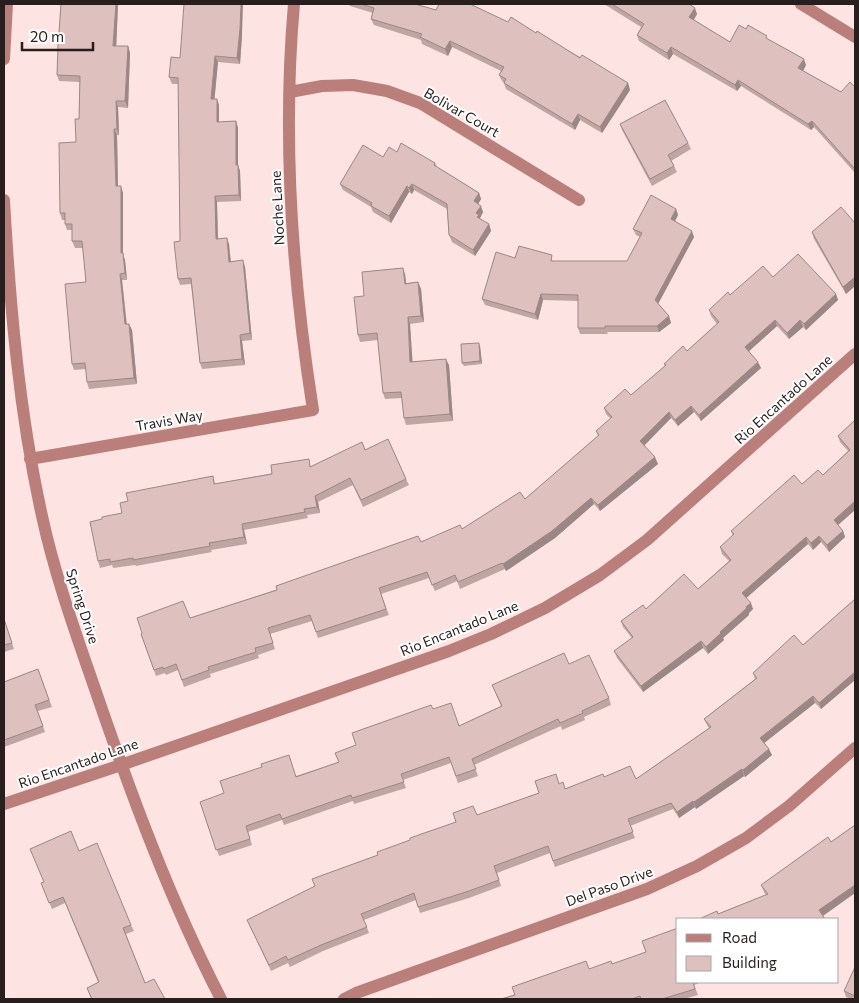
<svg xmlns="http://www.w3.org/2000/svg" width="859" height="1003" font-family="Commissioner,sans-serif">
	<rect width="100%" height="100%" fill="#fde4e2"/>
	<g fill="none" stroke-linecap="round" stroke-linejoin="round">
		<!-- minor -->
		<path stroke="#ba7f7b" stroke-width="12" d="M801 4 855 37
			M4 59 7 4
			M290 92 322 86 353 85 387 91 420 103 579 200
			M4 200C10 306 19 412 42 516 55 576 76 634 96 692 132 797 170 900 221 999
			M30 459 313 410C292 276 282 139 294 4
			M4 804 121 765 449 651 491 634 545 608 600 575 647 540 855 354
			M344 999 356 993 647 889 697 866 746 838 789 806 855 748"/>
	</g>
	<!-- wall -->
	<path fill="#bfa6a3" d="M61 4H118L116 46H128L130 53 128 108 118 107 119 135H117L118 186 123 193V255L125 260 127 280H122L127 324H129L132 330 137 384 89 389 87 382 86 369 74 370 72 364 86 282 83 248H75L72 241V230H67L65 224V220H62L60 213 76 142 79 119 80 82 59 81 57 75Z
		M349 4H415L436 10 508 22 536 33 628 83 630 90 602 133 580 120 575 130 506 89 504 83 502 81 499 75 501 71 452 47 448 56 422 44 421 40 374 25 371 19 373 13 350 6Z
		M604 4H689L697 14 694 20 730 42 746 29 768 39 806 65 803 71 841 92 855 87V173L814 127 811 130 741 86 737 91 673 54 669 60 639 41 637 35 641 27Z
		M242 35 240 64 218 62 214 99 219 105V122L236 121 238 128V165L240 171 241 201 217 202 218 238 229 244 231 261 245 267 252 340 242 341 245 365 202 369 200 363 191 284 180 285 178 279 180 241 178 84H172L169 77 180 58Z
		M620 124 688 143 691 149 671 161 674 166 677 172 652 186 622 130Z
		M397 152 435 163 437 167 479 193 481 199 478 204 483 212 480 218V219L489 224 491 231 475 256 452 242 449 235 447 209 414 190 412 194 409 192 391 223 373 212 371 207 343 190 340 184 383 157Z
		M676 209 678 215 675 221 694 237 658 304 669 316 671 323 659 332H607L608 334H580L578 328V301L543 300 538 320 485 305 482 299 515 258 555 261H627L640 237 636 235 633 229Z
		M855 223V286L846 294 814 239 812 232Z
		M405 274 406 283 418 282 421 289 424 322 410 324 412 362 449 365 453 421 406 425 404 418 402 398 385 399 383 393 378 340 360 342 358 335 364 296Z
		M773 277 836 294 838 300 806 330 803 327 789 339 777 326 749 351 761 368 701 421 694 412 678 426 671 418 644 445 658 464 600 511 594 504 555 538 506 571 505 569 460 589 457 581 435 591 429 578 381 594 389 615 318 638 312 621 270 634 275 649 258 655 259 658 210 674 211 677 184 687 178 670 166 675 165 673 156 676 141 634 190 618 462 529 525 499 598 436 596 431 611 419 606 414 604 408 631 395 665 366 664 364 687 351 717 324 711 316 709 310 730 295Z
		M480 346 482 364 464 366 462 363Z
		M855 420 838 525 843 531 845 537 829 552 821 542 813 550 808 544 746 598 753 609 749 613V615L723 638 724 640 708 654 703 648 643 692 617 658 614 651 632 638 623 627 621 621 646 609 698 589 729 561 722 554 720 547 733 536 731 531 802 484 823 475 848 451 840 442 838 436Z
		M365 450 406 479 409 485 363 507 353 485 318 502 320 513 307 515 308 518 244 530 247 544 211 550 212 552 136 566 135 565 113 568 112 565 100 568 98 561 102 519 122 513 128 501 213 476 215 484 311 466Z
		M855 599V680L821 709 815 703 764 743 772 755 745 777 744 776 696 809 695 807 679 818 673 809 630 826 635 838 555 867 550 853 497 873 501 886 469 898 420 913 416 900 364 920 369 933 323 951 290 967 288 963 271 971 247 920 378 855 410 840 477 815 539 793 559 784 565 789 604 777 636 779 709 728 707 725 704 719 755 679 753 673 803 645Z
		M4 619 14 649 4 652Z
		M569 664 609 698 611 705 584 717 585 720 562 730 561 726 474 765 478 776 458 783 451 763 403 780 406 788 354 804 353 801 284 825 282 820 248 832 252 845 219 856 200 802 296 776 339 762 356 745 433 709 459 726 501 706 492 685Z
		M38 669 52 707 38 711 45 732 4 747V682Z
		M855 825V893L823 916 825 919H699L718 914 766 895 764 892 761 885 831 842Z
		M79 851 131 925 134 931 126 934 145 983 165 999H91L87 988 98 982 65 903 52 909 41 883 43 882Z
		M612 964 678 982H702L694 985 698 995 684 999H501L589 969Z
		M855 967V999H851L846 997 844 991Z"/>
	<!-- shaded-wall -->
	<path fill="#9b8785" d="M116 4H118L116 52 113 46Z
		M241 4H243L242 35 240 64 237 58Z
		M695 8 697 14 691 24 689 17Z
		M450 41 452 47 448 56 445 49Z
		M128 46 130 53 128 108 125 101Z
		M671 47 673 54 669 60 667 53Z
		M215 56 218 62 214 105 211 99Z
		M804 59 806 65 801 75 798 68Z
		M738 80 741 86 737 91 735 85Z
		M628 83 630 90 602 133 600 127Z
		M217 99 219 105V128L217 122Z
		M116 101 118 107 119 135 117 129Z
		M578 114 580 120 575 130 572 124Z
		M236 121 238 128V165L240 171 241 201 239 195 236 165Z
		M812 121 814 127 811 130 808 124Z
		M114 129 117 135 118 193 116 186Z
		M412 184 414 190 412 194 409 188Z
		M121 186 123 193V255L125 260 127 280 125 273 121 253Z
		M407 186 409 192 391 223 389 216Z
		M479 193 481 199 476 208 474 201Z
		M215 196 217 202 218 245 216 239Z
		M481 206 483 212 480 218 481 221 480 223 476 213Z
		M676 209 678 215 673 225 671 219Z
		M489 224 491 231 475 256 473 250Z
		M692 231 694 237 657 306 655 300Z
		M227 238 229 244 231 268 229 262Z
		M243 260 245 267 252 340 250 333Z
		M403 268 405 274 407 290 405 284Z
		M120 274 122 280 127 330 125 324Z
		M855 277V286L846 294 843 287Z
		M418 282 421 289 424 322 421 316Z
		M541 294 543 300 538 320 535 314Z
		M836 294 838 300 806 330 804 324Z
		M669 316 671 323 659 332 657 326Z
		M408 317 410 324 413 368 410 362Z
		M775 320 777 326 747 353 745 347Z
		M800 320 803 327 789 339 787 333Z
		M129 324 132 330 137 384 134 378Z
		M240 335 242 341 245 365 242 359Z
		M479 343 480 346 482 364 480 361Z
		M446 359 449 365 453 421 450 414Z
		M758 362 761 368 701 421 699 415Z
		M691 406 694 412 678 426 675 420Z
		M669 412 671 418 643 447 640 441Z
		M655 457 658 464 600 511 598 505Z
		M315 496 318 502 320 513 317 507Z
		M591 498 594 504 555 538 506 571 503 564Z
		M855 501V510L836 527 834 520Z
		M242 524 244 530 247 544 244 537Z
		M843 531 845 537 829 552 827 545Z
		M819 536 821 542 813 550 811 543Z
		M806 537 808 544 744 600 742 593Z
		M751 603 753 609 749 613V615L723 638 724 640 708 654 706 647 720 632Z
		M701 641 703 648 643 692 641 686Z
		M855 672V680L821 709 819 703Z
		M813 696 815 703 763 744 760 738Z
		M769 749 772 755 745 777 743 770Z
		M742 769 744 776 696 809 694 802Z
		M693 801 695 807 679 818 677 812Z
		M855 885V893L821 917 819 910Z"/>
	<!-- building -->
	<path fill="#dec1be" stroke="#9b8785" d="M61 4H116L113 46H128L125 101H116L117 129H114L116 186H121V253H123L125 273 120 274 125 324H129L134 378 87 382 85 363 72 364 65 284 86 282 82 241H72V224H65V213H60L59 143 76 142 75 119H79L80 76 57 75 58 46Z
		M184 4H241L240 29 237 58 215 56 211 99H217V122L236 121V165H238L239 195 215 196 216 239 227 238 229 262 243 260 250 333 240 335 242 359 200 363 191 278 178 279 174 242 180 241 178 78 169 77 171 57 180 58Z
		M361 4H415L436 10 439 4H470L508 22 511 17 536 33 537 31 580 58 582 55 628 83 600 127 578 114 572 124 504 83 506 79 499 75 504 67 450 41 445 49 420 37 422 34 371 19 374 8Z
		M612 4H689L695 8 689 17 730 42 739 25 746 29 748 25 767 36 766 38 804 59 798 68 841 92 850 82 855 87V169L812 121 808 124 738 80 735 85 671 47 667 53 637 35 644 24Z
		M665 100 688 143 668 155 674 166 650 179 620 124Z
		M401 143 435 163 434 165 479 193 474 201 481 206 476 213 479 215 477 217 489 224 473 250 449 235 447 204 412 184 409 188 407 186 389 216 371 206 372 203 340 184 363 145 383 157 389 147 397 152Z
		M651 195 676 209 671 219 692 231 655 300 669 316 657 326H605V328H578V295L541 294 535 314 482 299 496 252 515 258 519 246 552 255 551 261H627L642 233 633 229Z
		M841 207 855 223V277L843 287 812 232Z
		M798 254 836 294 804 324 800 320 787 333 775 320 745 347 758 362 699 415 691 406 675 420 669 412 640 441 655 457 598 505 591 498 552 531 503 564 502 563 458 582 455 575 432 585 427 572 379 588 386 609 316 632 310 615 268 628 273 643 255 648 256 652 208 667 209 670 182 680 176 664 163 669V667L154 670 141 634 142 633 137 618 183 601 190 618 277 590 276 586 418 536 421 542 460 525 462 529 520 492 525 499 599 435 596 431 612 417 604 408 625 389 631 395 666 365 664 364 683 346 687 351 719 322 709 310 728 292 730 295 763 266 773 277Z
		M403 268 405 284 418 282 421 316 408 317 410 362 446 359 450 414 404 418 401 392 383 393 377 333 358 335 354 297 364 296 362 272Z
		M479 343 480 361 462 363 461 344Z
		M855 420V501L834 520 843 531 827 545 819 536 811 543 806 537 742 593 751 603 746 607 747 608 720 632 721 633 706 647 701 641 641 686 614 651 633 637 621 621 643 605 646 609 684 574 698 589 731 560 720 547 734 534 731 531 794 475 802 484 818 470 823 475 850 450 838 436Z
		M388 439 406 479 361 500 350 478 315 496 317 507 304 509 305 512 242 524 244 537 209 543 210 546 133 560V558L110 562V559L98 561 90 522 102 519V517L122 513 120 503 128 501 126 493 213 476 214 484 272 474 271 465 309 459 310 467 362 442 365 450Z
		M855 599V672L819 703 813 696 760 738 769 749 743 770 742 769 694 802 693 801 677 812 671 803 628 819 633 832 553 861 548 846 494 866 499 880 466 892 418 907 414 893 361 914 367 927 321 945 288 960 286 956 269 965 247 920 315 886 312 879 378 855 377 852 410 840V838L456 822 453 813 473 806 477 815 539 793 535 781 556 774 559 784 563 782 565 789 603 774 604 777 630 766 636 779 711 727 704 719 757 678 753 673 794 635 803 645Z
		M4 619 12 643 4 645Z
		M564 653 569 664 589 655 609 698 582 711 583 713 560 723 558 719 472 759 476 769 456 776 449 757 401 774 404 782 352 798 351 795 282 819 280 814 246 826 250 839 216 850 200 802 224 793 220 781 262 767 261 764 289 755 296 777 339 762 335 753 356 745 352 733 431 705 433 709 451 703 459 726 502 706 492 685Z
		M38 669 49 700 35 705 43 726 4 740V682Z
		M855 825V885L819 910 825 919H699L717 911 718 914 768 894 761 885 828 837 831 842Z
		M71 831 79 851 97 843 131 925 123 928 145 983 154 979 165 999H92L87 988 99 982 63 897 49 903 41 883 44 882 30 849Z
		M678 928V982H693L695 989 662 999H641L640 996 632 999H501L515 995 512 987 586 961 589 969 611 961 612 964 646 952 642 941Z
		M855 967V996L844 991Z"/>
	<g text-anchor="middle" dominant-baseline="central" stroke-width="4" stroke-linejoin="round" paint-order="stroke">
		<!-- street labels -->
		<g font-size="14" fill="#281e1d" stroke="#fff">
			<text transform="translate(462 112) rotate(30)">Bolivar Court</text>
			<text transform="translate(277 208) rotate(-93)">Noche Lane</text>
			<text transform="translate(783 399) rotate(-42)">Rio Encantado Lane</text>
			<text transform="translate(169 420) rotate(-10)">Travis Way</text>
			<text transform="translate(83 606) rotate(72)">Spring Drive</text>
			<text transform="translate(459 628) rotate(-22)">Rio Encantado Lane</text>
			<text transform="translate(78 763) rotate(-19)">Rio Encantado Lane</text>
			<text transform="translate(609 886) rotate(-20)">Del Paso Drive</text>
		</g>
	</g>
	<!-- border -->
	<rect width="859" height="1003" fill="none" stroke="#281e1d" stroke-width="10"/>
	<!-- legend -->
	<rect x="676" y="918" width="162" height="65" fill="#ffffff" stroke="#a9a5a5"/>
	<rect x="686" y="934" width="25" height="8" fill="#ba7f7b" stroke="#a9a5a5"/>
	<text x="722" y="943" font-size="15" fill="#281e1d">Road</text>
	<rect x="686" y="956" width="25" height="15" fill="#dec1be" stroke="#a9a5a5"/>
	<text x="722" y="968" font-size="15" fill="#281e1d">Building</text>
	<!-- scale -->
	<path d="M22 42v8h71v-8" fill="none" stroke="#281e1d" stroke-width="2.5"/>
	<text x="30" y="42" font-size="15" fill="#281e1d" stroke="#ffffff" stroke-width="4" paint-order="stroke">20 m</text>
</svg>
